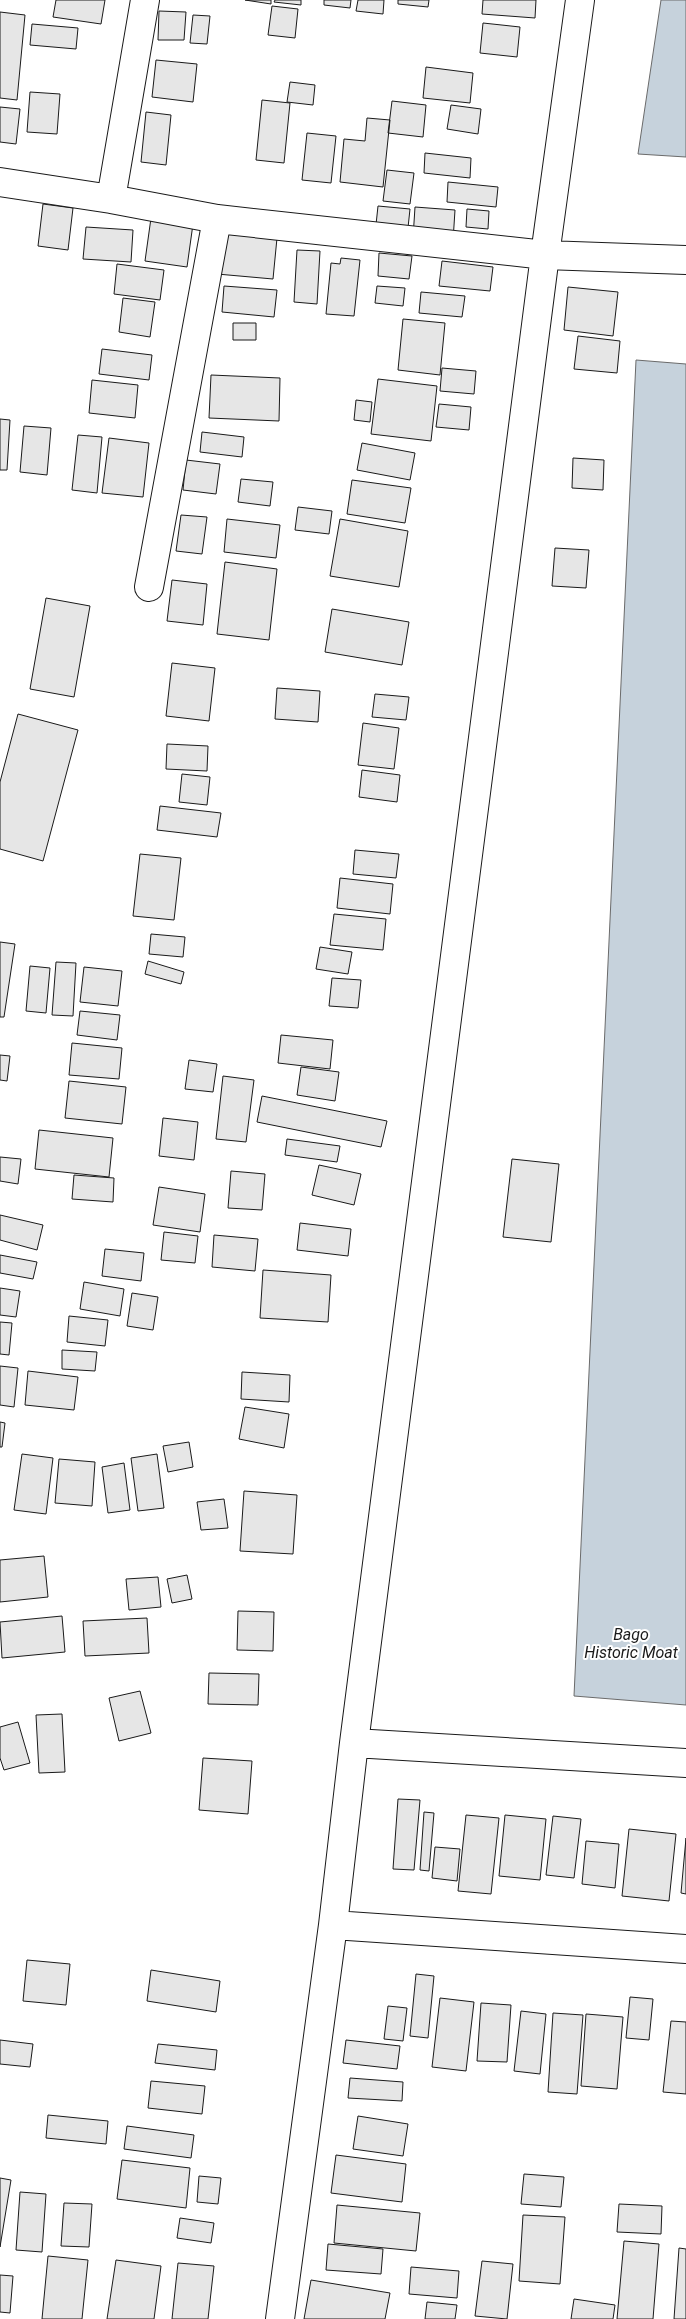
<svg xmlns="http://www.w3.org/2000/svg" width="686" height="2319" font-family="Roboto,sans-serif">
	<rect width="100%" height="100%" fill="#fff"/>
	<!-- water -->
	<path fill="#c6d2dc" stroke="#6a6a6a" d="M661 0H686V157L638 154Z
		M636 360 686 364V1705L574 1696Z"/>
	<!-- building -->
	<path fill="#e6e6e6" stroke="#1a1a1a" d="M56 0H105L101 24 53 17Z
		M245 0H271V4Z
		M275 0H301V5L274 2Z
		M324 0H351L350 8 324 5Z
		M358 0H384L383 14 356 11Z
		M398 0H429L428 7 398 4Z
		M483 0H536L535 18 482 14Z
		M272 6 298 9 295 38 268 35Z
		M159 11 186 12 184 40H158Z
		M0 12 25 15 17 100 0 98Z
		M193 15 210 16 207 44 190 43Z
		M483 23 520 27 517 57 480 53Z
		M32 24 78 28 76 49 30 45Z
		M156 60 197 64 193 102 152 97Z
		M426 67 473 73 470 103 423 98Z
		M290 82 315 85 313 105 287 102Z
		M30 92 60 94 57 134 27 132Z
		M262 100 290 103 284 163 256 160Z
		M392 101 426 105 423 137 388 133Z
		M451 105 481 109 478 134 447 129Z
		M0 107 20 109 16 144 0 142Z
		M146 112 171 115 166 165 141 162Z
		M367 118 390 120 383 187 340 182 344 139 365 141Z
		M307 133 336 136 331 183 302 180Z
		M425 153 471 158 470 178 424 173Z
		M387 170 414 173 410 204 383 201Z
		M448 182 498 187 496 207 447 202Z
		M43 204 73 208 68 250 38 246Z
		M378 206 410 209 407 237 375 234Z
		M415 207 455 210 453 241 413 238Z
		M467 209 489 211 488 229 466 227Z
		M151 218 193 224 187 267 145 261Z
		M86 227 133 230 131 262 83 259Z
		M221 233 277 238 273 279 217 274Z
		M297 250 320 251 317 304 294 302Z
		M379 253 412 256 409 279 378 276Z
		M341 258 360 260 354 316 326 314 331 263 340 264Z
		M442 261 493 267 490 291 439 286Z
		M117 264 164 270 160 300 114 294Z
		M224 286 277 290 274 317 222 312Z
		M377 286 405 288 403 306 375 303Z
		M568 287 618 292 613 336 564 330Z
		M421 292 465 296 462 317 419 313Z
		M123 298 155 302 150 337 119 332Z
		M403 319 445 323 440 375 398 370Z
		M233 323H256V340H233Z
		M578 336 620 341 617 373 574 369Z
		M102 349 152 355 149 380 99 374Z
		M442 368 476 371 474 394 440 391Z
		M211 375 280 378 279 421 209 418Z
		M378 379 437 386 431 441 371 434Z
		M92 380 138 385 135 418 89 413Z
		M356 400 372 402 370 422 354 420Z
		M439 404 471 407 469 430 436 427Z
		M0 419 10 420 7 470H0Z
		M24 426 51 428 47 475 20 472Z
		M202 432 244 437 242 457 200 452Z
		M78 435 102 437 97 493 72 490Z
		M109 438 149 443 143 497 102 493Z
		M362 443 415 453 410 480 357 470Z
		M573 458 604 460 603 490 572 488Z
		M186 460 220 464 216 494 183 490Z
		M241 479 273 482 270 506 238 502Z
		M352 480 411 488 405 523 347 514Z
		M298 507 332 511 329 534 295 530Z
		M181 515 207 517 202 554 176 551Z
		M227 519 280 525 276 558 224 552Z
		M340 519 408 531 399 587 330 576Z
		M555 548 589 550 586 588 552 586Z
		M225 562 277 569 269 640 217 634Z
		M172 580 207 584 203 625 167 621Z
		M46 598 90 606 74 697 30 689Z
		M332 609 409 622 402 665 325 652Z
		M172 663 215 668 209 721 166 716Z
		M277 688 320 691 318 722 275 719Z
		M375 694 409 697 406 720 372 717Z
		M18 714 78 730 43 861 0 849V782Z
		M363 723 399 728 394 769 358 765Z
		M167 744 208 746 207 771 166 769Z
		M362 770 400 775 397 802 359 797Z
		M182 774 210 777 207 805 179 802Z
		M160 806 221 813 217 837 157 830Z
		M355 850 399 854 396 878 353 874Z
		M140 854 181 858 174 920 133 916Z
		M340 878 393 884 390 914 337 908Z
		M334 914 386 919 383 950 330 945Z
		M151 934 185 937 183 957 149 954Z
		M0 942 15 944 4 1017H0Z
		M320 947 352 952 348 974 316 969Z
		M148 961 184 972 181 984 145 974Z
		M56 962 76 963 73 1016 52 1015Z
		M30 966 50 968 46 1013 26 1011Z
		M84 967 122 971 118 1006 80 1002Z
		M332 978 361 980 358 1008 329 1006Z
		M80 1011 120 1015 117 1040 77 1035Z
		M281 1035 333 1040 330 1069 278 1063Z
		M72 1043 122 1048 119 1079 69 1075Z
		M0 1055 10 1056 7 1081 0 1080Z
		M189 1060 217 1064 213 1092 185 1089Z
		M301 1067 339 1072 335 1101 297 1095Z
		M223 1076 254 1080 246 1142 216 1139Z
		M69 1081 126 1087 122 1124 65 1118Z
		M262 1096 387 1121 381 1147 257 1122Z
		M163 1118 198 1122 194 1160 159 1156Z
		M39 1130 113 1138 109 1177 35 1169Z
		M287 1139 340 1146 337 1162 285 1155Z
		M0 1157 21 1159 18 1184 0 1181Z
		M512 1159 559 1164 551 1242 503 1237Z
		M319 1165 361 1174 354 1205 312 1195Z
		M231 1171 265 1174 262 1210 228 1208Z
		M74 1175 114 1178 113 1202 72 1199Z
		M159 1187 205 1194 200 1232 153 1225Z
		M0 1215 43 1225 37 1250 0 1240Z
		M300 1223 351 1229 348 1256 297 1250Z
		M164 1232 198 1236 195 1263 161 1260Z
		M214 1235 258 1239 255 1271 212 1267Z
		M105 1249 144 1253 141 1281 102 1276Z
		M0 1255 37 1262 33 1279 0 1273Z
		M263 1270 331 1275 328 1322 260 1318Z
		M84 1282 124 1289 120 1316 80 1309Z
		M0 1288 20 1291 16 1317 0 1315Z
		M132 1293 158 1297 153 1330 127 1326Z
		M69 1316 108 1320 105 1346 67 1342Z
		M0 1322 12 1323 9 1355 0 1354Z
		M62 1350 97 1352 95 1371 62 1369Z
		M0 1366 18 1368 14 1407 0 1405Z
		M28 1371 78 1377 74 1410 25 1405Z
		M242 1372 290 1375 289 1402 241 1399Z
		M245 1407 289 1414 284 1448 239 1439Z
		M0 1422 5 1423 2 1447H0Z
		M189 1442 193 1467 168 1472 163 1446Z
		M22 1454 53 1458 46 1514 14 1510Z
		M157 1454 164 1508 138 1511 131 1458Z
		M59 1459 95 1462 92 1506 55 1503Z
		M124 1463 130 1510 108 1513 102 1467Z
		M244 1491 297 1495 293 1554 240 1551Z
		M224 1499 228 1528 201 1530 197 1502Z
		M44 1556 48 1597 0 1602V1560Z
		M187 1575 192 1599 172 1603 167 1579Z
		M158 1577 161 1607 129 1610 126 1579Z
		M238 1611 274 1612 273 1651 237 1650Z
		M62 1616 65 1652 2 1658 0 1622Z
		M147 1618 149 1653 85 1656 83 1621Z
		M209 1673 259 1674 258 1705 208 1704Z
		M140 1691 151 1733 119 1741 109 1698Z
		M62 1714 65 1772 39 1773 36 1715Z
		M18 1722 30 1763 4 1770 0 1758V1727Z
		M203 1758 252 1761 248 1814 199 1810Z
		M398 1799 420 1800 414 1870 393 1869Z
		M424 1812 434 1813 429 1871 420 1870Z
		M466 1815 499 1818 491 1894 458 1891Z
		M505 1815 546 1819 540 1880 499 1876Z
		M553 1816 581 1819 574 1878 546 1875Z
		M629 1829 676 1834 669 1901 622 1896Z
		M686 1838V1894L681 1893Z
		M586 1841 619 1844 615 1888 582 1884Z
		M435 1847 460 1849 457 1881 432 1878Z
		M27 1960 70 1964 66 2005 23 2001Z
		M151 1970 220 1981 216 2012 147 2001Z
		M416 1974 434 1976 428 2038 410 2036Z
		M630 1997 653 1999 649 2040 626 2038Z
		M440 1998 474 2002 466 2071 432 2067Z
		M481 2003 511 2005 507 2062 477 2061Z
		M388 2006 407 2008 403 2041 384 2039Z
		M521 2011 546 2014 540 2074 514 2071Z
		M553 2013 583 2015 577 2094 548 2092Z
		M586 2014 623 2017 617 2089 581 2086Z
		M671 2021 686 2022V2094L663 2092Z
		M0 2040 33 2044 30 2067 0 2064Z
		M346 2040 400 2046 397 2069 343 2063Z
		M158 2044 217 2050 215 2070 155 2063Z
		M350 2078 403 2082 402 2101 348 2098Z
		M151 2081 205 2086 202 2114 148 2108Z
		M48 2115 108 2121 106 2144 46 2138Z
		M358 2116 408 2124 403 2156 353 2149Z
		M127 2126 194 2135 191 2158 124 2149Z
		M336 2155 406 2164 402 2202 331 2193Z
		M122 2160 190 2168 186 2208 117 2199Z
		M524 2174 564 2177 561 2207 521 2204Z
		M199 2176 221 2178 218 2204 197 2202Z
		M0 2178 11 2180 0 2247Z
		M20 2192 46 2194 42 2252 16 2250Z
		M64 2203 92 2204 89 2247 61 2246Z
		M619 2204 662 2206 661 2234 617 2232Z
		M337 2205 420 2213 416 2251 334 2243Z
		M523 2215 565 2217 560 2284 519 2281Z
		M180 2218 214 2223 211 2243 177 2238Z
		M624 2241 659 2244 653 2319H617Z
		M328 2244 383 2249 381 2274 326 2270Z
		M679 2248 686 2249V2319H674Z
		M48 2256 88 2260 82 2319H42Z
		M116 2260 161 2266 154 2319H107Z
		M482 2261 513 2264 507 2319 475 2316Z
		M178 2263 214 2266 208 2319H172Z
		M411 2267 459 2271 457 2298 409 2294Z
		M0 2275 13 2276 10 2313 0 2312Z
		M311 2280 390 2293 385 2319H304Z
		M574 2299 615 2305 613 2319H571Z
		M427 2302 457 2305 455 2319H425Z"/>
	<g fill="none" stroke-linecap="round" stroke-linejoin="round">
		<!-- street casing -->
		<g stroke="#1a1a1a" stroke-width="30">
			<path id="street" d="M0 182 111 199 217 219 545 255 686 260
				M111 199 145 0
				M149 587 217 219
				M354 1743 686 1763
				M333 1925 686 1949
				M280 2319 333 1925 354 1743 545 255 580 0"/>
		</g>
		<!-- street -->
		<use href="#street" stroke="#fff" stroke-width="28"/>
	</g>
	<g text-anchor="middle" dominant-baseline="central" stroke-width="4" stroke-linejoin="round" paint-order="stroke">
		<!-- water labels -->
		<g font-size="16" font-style="italic" fill="#1a1a1a" stroke="#fff">
			<text x="631" y="1634">Bago<tspan x="631" dy="18">Historic Moat</tspan></text>
		</g>
	</g>
</svg>
